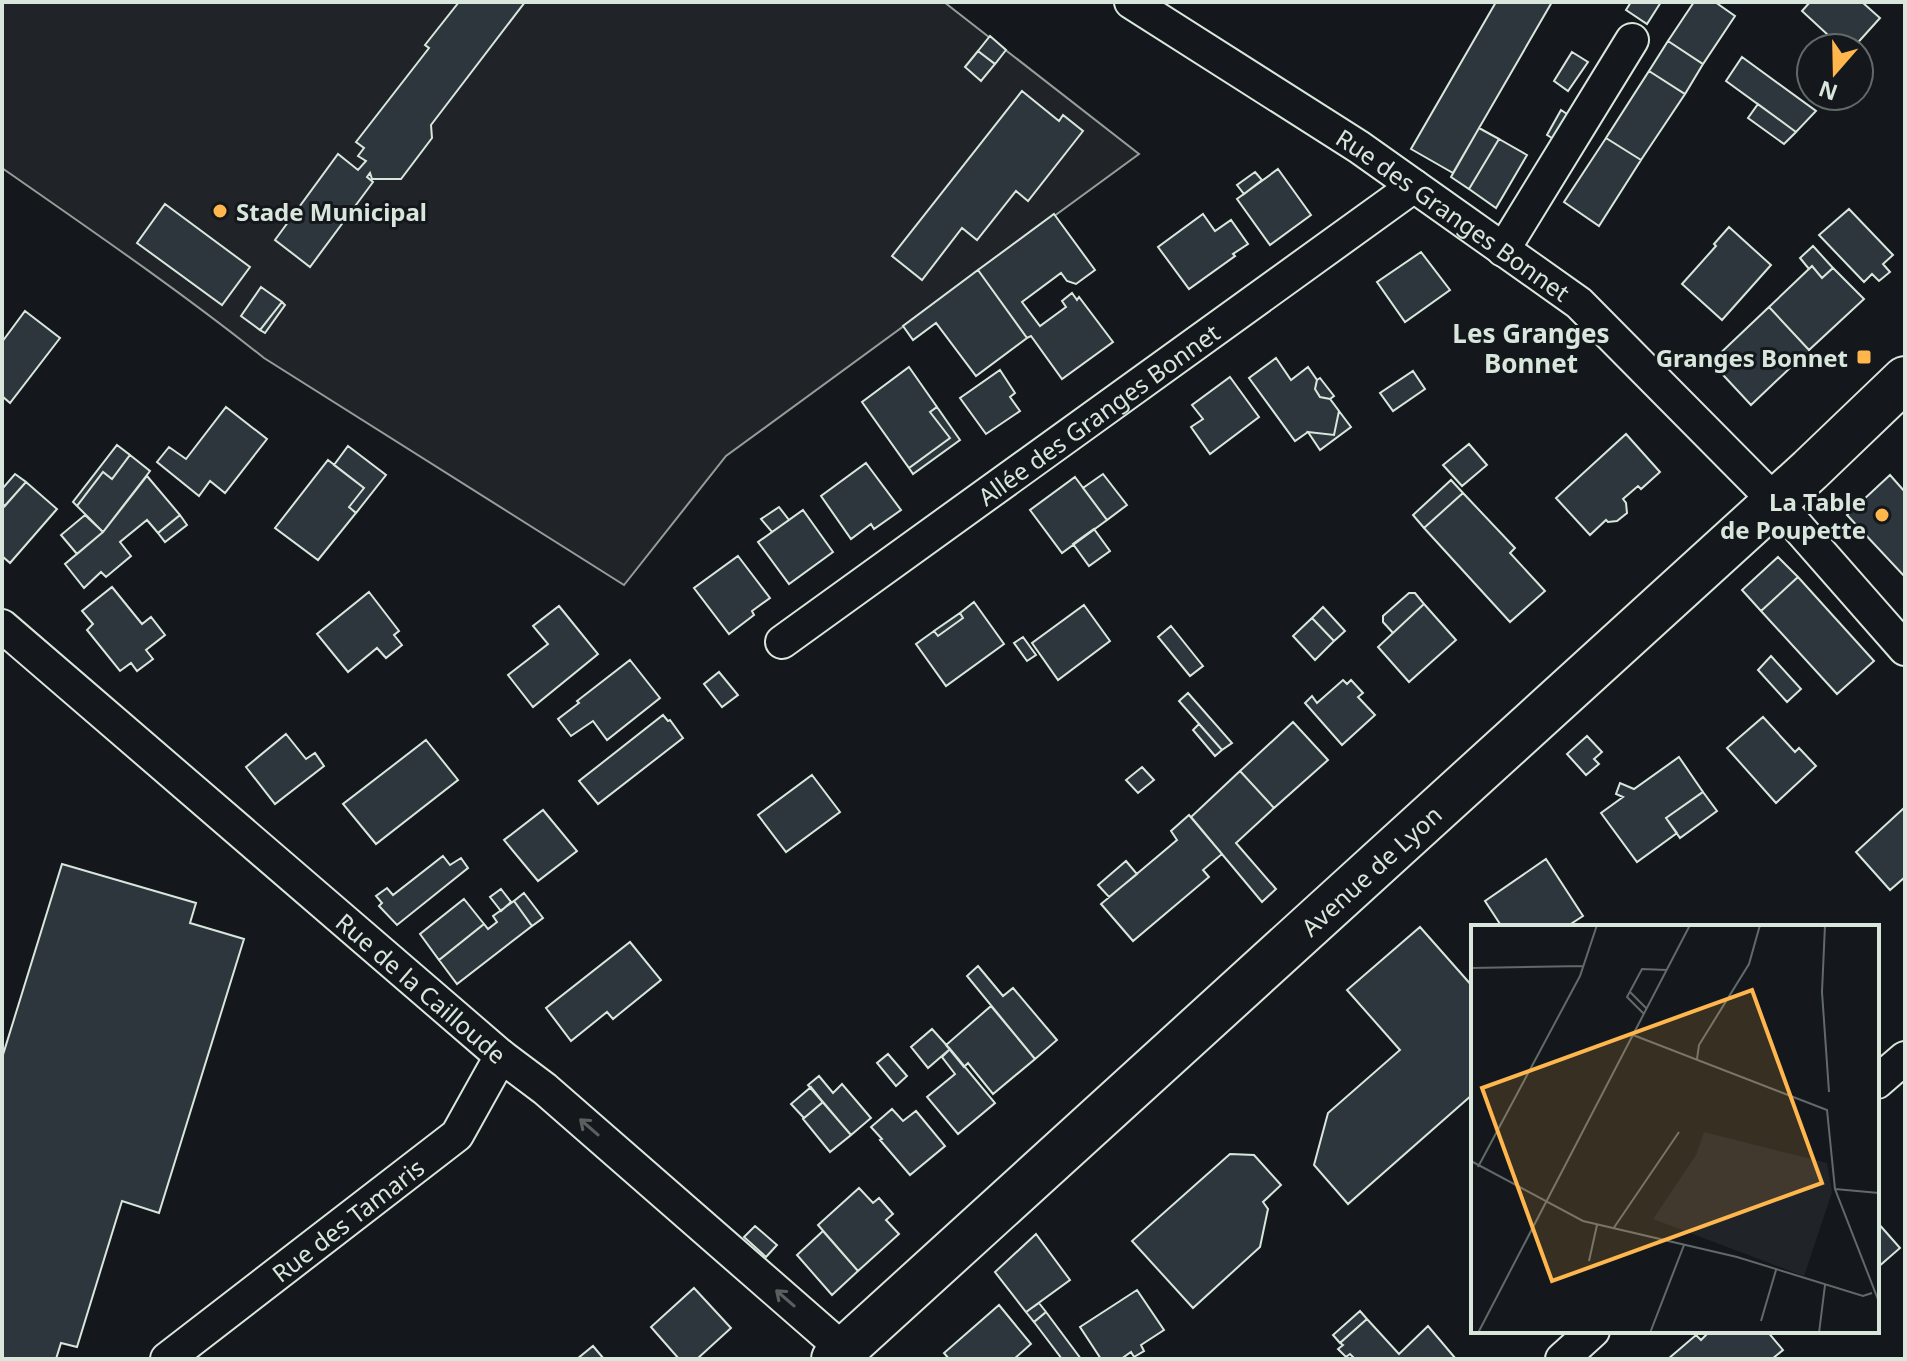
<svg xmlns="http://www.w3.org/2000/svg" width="1907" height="1361" font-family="'Noto Sans',sans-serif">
	<rect width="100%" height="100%" fill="#14181c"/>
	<!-- pitch -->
	<path fill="#202428" stroke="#939e99" stroke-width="2" d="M2 2H944L1139 154 726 456 624 585 264 358C180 291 91 230 2 168Z"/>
	<!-- building -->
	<path fill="#2c363c" stroke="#d8e6dc" stroke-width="2" d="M459 2H525L431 125 432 138 401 179H372L370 173 367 177 373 182 310 267 275 240 338 154 358 170 366 161 358 156 364 148 356 142 429 48 425 45Z
		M1496 2H1552L1453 173 1411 149Z
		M1631 2H1661L1647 24 1626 10Z
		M1694 2H1715L1735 16 1703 64 1668 41Z
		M1810 2H1862L1880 18 1853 48H1842L1802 11Z
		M990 36 1006 50 995 64 978 51Z
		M1668 41 1703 64 1685 94 1649 71Z
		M978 51 995 64 981 81 965 67Z
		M1572 52 1588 62 1568 91 1554 81Z
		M1742 57 1816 111 1796 132 1726 81Z
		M1649 71 1685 94 1641 160 1606 138Z
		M1022 91 1059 121 1063 115 1083 131 1028 201 1016 191 977 240 962 228 922 280 892 256Z
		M1758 104 1796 132 1784 144 1748 118Z
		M1561 110 1576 120 1560 143 1547 135Z
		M1479 128 1499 139 1469 189 1451 177Z
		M1606 138 1641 160 1599 226 1564 202Z
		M1499 139 1527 155 1496 208 1469 189Z
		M1278 169 1311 215 1270 245 1237 199Z
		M1255 172 1262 180 1244 194 1237 185Z
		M165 204 250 267 222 305 137 243Z
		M1849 209 1893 255 1883 264 1890 272 1879 281 1872 274 1864 282 1819 235Z
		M1054 214 1095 270 1076 284 1067 281 1061 273 1022 302 1040 326 1066 307 1062 301 1072 293 1077 300 1079 297 1113 342 1062 379 1031 336 1027 338 978 270Z
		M1203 214 1215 231 1231 220 1248 244 1233 254 1235 256 1189 289 1158 247Z
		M1729 227 1771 265 1722 320 1682 284 1716 246 1714 244Z
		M1813 246 1833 268 1822 278 1812 266 1809 269 1800 258Z
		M1421 252 1450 290 1405 322 1377 282Z
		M1812 266 1822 278 1833 268 1864 299 1809 350 1769 307Z
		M978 270 1027 338 976 376 936 323 913 340 903 326Z
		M261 287 282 302 260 330 241 316Z
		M282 302 285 305 265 333 260 330Z
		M1769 307 1809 350V357L1797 368 1791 367 1751 405 1711 362Z
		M25 311 60 338 10 403 2 396V342Z
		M1276 358 1291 380 1308 367 1317 380 1315 389 1320 397 1330 399 1339 411 1334 435 1308 432 1295 441 1249 378Z
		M909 367 937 407 930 412 950 438 909 468 862 402Z
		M1000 370 1015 393 1010 397 1020 411 986 434 960 398Z
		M1413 371 1425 389 1393 411 1380 393Z
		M1230 377 1259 417 1210 454 1191 427 1203 419 1192 405Z
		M1320 378 1334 396 1330 399 1320 397 1315 389 1317 380Z
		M226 407 267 439 225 493 210 481 199 496 157 462 169 447 186 459Z
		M937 407 960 440 913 474 909 468 950 438 930 412Z
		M1339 411 1351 427 1320 450 1308 432 1334 435Z
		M1626 434 1660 472 1641 489 1638 486 1623 499 1626 503 1627 513 1617 521 1608 522 1606 520 1590 535 1556 498Z
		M1469 444 1487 465 1462 486 1443 465Z
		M117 445 130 455 112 479 103 472 77 506 73 502Z
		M348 446 386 475 356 513 349 507 364 488 334 465Z
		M130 455 150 471 103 532 77 506 103 472 112 479Z
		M328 460 364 488 349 507 356 513 318 560 275 528Z
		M866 463 901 510 874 529 871 524 851 539 821 496Z
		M15 474 26 482 5 506 2 504V489Z
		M1103 474 1127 505 1107 520 1083 488Z
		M1890 475 1905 492V577L1847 515Z
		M147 476 180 515 158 533 147 520 120 542 131 556 106 577 101 572 84 588 65 564 103 532Z
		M1075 477 1107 520 1062 553 1030 510Z
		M1451 480 1463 493 1424 528 1413 515Z
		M26 482 57 509 10 563 2 556V509Z
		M1463 493 1515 548 1510 553 1545 591 1510 622 1424 528Z
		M779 507 789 520 772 532 761 519Z
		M803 510 833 552 789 584 758 542Z
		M85 515 103 532 77 554 61 535Z
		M180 515 187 525 165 542 158 533Z
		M1094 529 1110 551 1089 566 1073 544Z
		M738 556 770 598 752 611 754 615 729 634 694 588Z
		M1778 557 1798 577 1761 611 1742 590Z
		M1798 577 1874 661 1837 694 1761 611Z
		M112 587 142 624 151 617 165 635 146 650 153 659 137 671 131 663 120 671 87 630 93 624 82 611Z
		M369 592 399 631 394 635 402 645 386 658 377 648 348 672 317 634Z
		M1409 593H1415L1424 604 1393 633 1383 622V616Z
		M974 602 1004 644 946 686 916 644 934 631 938 636 963 618 960 613Z
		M1424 604 1456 640 1409 682 1378 647Z
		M1084 605 1110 641 1058 680 1032 643Z
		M559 606 598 654 533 707 508 675 548 644 533 626Z
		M1323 607 1345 631 1334 641 1312 618Z
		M960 613 963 618 938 636 934 631Z
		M1312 618 1334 641 1315 660 1293 636Z
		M1171 626 1203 666 1190 676 1158 637Z
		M1023 637 1036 655 1027 661 1014 643Z
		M1771 656 1801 689 1787 702 1758 670Z
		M630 660 660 698 607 740 593 721 571 736 558 719 579 703 577 701Z
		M719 672 738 695 722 707 704 684Z
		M1343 680 1347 684 1351 680 1363 693 1358 697 1375 715 1342 745 1305 703 1312 696 1317 703Z
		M1188 693 1232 743 1222 750 1179 701Z
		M663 715 668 721 670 720 683 738 598 804 579 781Z
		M1763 717 1795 752 1799 748 1816 766 1776 803 1727 748Z
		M1293 722 1328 760 1274 808 1240 771Z
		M1199 724 1222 750 1215 756 1193 730Z
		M286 734 306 759 315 753 324 766 275 804 246 767Z
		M1587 736 1602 752 1594 759 1599 764 1586 775 1567 754Z
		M426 740 458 780 376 844 343 804Z
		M1679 757 1703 792 1666 818 1677 833 1637 862 1601 813 1623 797 1616 794 1620 783 1634 789Z
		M1142 767 1154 780 1138 793 1126 780Z
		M1240 771 1274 808 1236 843 1276 889 1262 902 1191 817Z
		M812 775 840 812 786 852 758 815Z
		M1703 792 1717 811 1680 838 1666 818Z
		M1905 807V877L1890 890 1856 852Z
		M543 810 577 851 538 881 504 840Z
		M1189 815 1222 854 1203 870 1209 877 1133 941 1101 904 1177 840 1171 831Z
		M443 856 450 865 461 858 468 868 397 925 379 906 382 903 376 896 387 888 393 895Z
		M1546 859 1583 916 1566 927H1502L1485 901Z
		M1126 861 1137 874 1109 897 1098 885Z
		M62 864 196 903 190 923 244 939 159 1213 122 1201 77 1347 61 1343 56 1359H2V1058Z
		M501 889 511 902 501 911 490 897Z
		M524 893 543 918 532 926 514 901Z
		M464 899 484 924 439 960 420 934Z
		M514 901 532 926 457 984 439 960 484 924 488 929 497 922 493 916Z
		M1420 927 1473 987V1094L1348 1204 1314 1165 1328 1113 1400 1050 1347 990Z
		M630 942 661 980 613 1019 607 1012 571 1041 546 1008Z
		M978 966 1003 996 1013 988 1057 1040 1035 1059 967 976Z
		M991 1006 1035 1059 993 1094 968 1063 964 1067 946 1045Z
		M932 1029 950 1049 928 1068 911 1047Z
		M950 1049 995 1103 958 1134 927 1097 955 1074 942 1057Z
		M888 1054 907 1076 896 1086 877 1063Z
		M819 1076 833 1093 842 1084 871 1118 851 1135 808 1085Z
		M811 1087 823 1102 804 1118 791 1104Z
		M823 1102 851 1135 830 1152 803 1119Z
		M892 1109 903 1121 916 1111 945 1146 910 1175 880 1140 882 1139 871 1127Z
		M1230 1154 1254 1155 1281 1185 1263 1202 1268 1209 1260 1247 1193 1308 1132 1241Z
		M859 1188 873 1203 879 1198 893 1214 886 1220 899 1234 858 1271 818 1225Z
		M1877 1222 1900 1248 1877 1268Z
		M755 1226 777 1245 766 1257 744 1237Z
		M823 1231 858 1271 832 1295 797 1255Z
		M1036 1234 1070 1280 1026 1312 995 1272Z
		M694 1288 731 1328 697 1359H679L651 1327Z
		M1137 1290 1164 1330 1141 1345 1144 1351 1134 1357 1131 1352 1121 1359H1101L1080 1327Z
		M1039 1303 1046 1312 1034 1322 1026 1312Z
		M999 1305 1031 1344 1014 1359H949L944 1353Z
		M1360 1311 1367 1319 1340 1343 1333 1335Z
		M1046 1312 1081 1359H1062L1034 1322Z
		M1367 1319 1399 1354 1428 1326 1456 1359H1355L1350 1354 1346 1357 1338 1349 1343 1345 1340 1343Z
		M1710 1331H1767L1783 1350 1772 1359H1668L1696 1335 1701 1340Z
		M593 1346 604 1359H577Z"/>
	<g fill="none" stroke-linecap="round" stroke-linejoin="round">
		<!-- minor casing -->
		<g stroke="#d8e6dc" stroke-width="36">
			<g id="minor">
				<path id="s1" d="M1131 2 1359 147 1579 303 1775 501 1905 649"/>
				<path d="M1503 250 1632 40"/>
				<path id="s2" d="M2 626 501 1056 545 1089 844 1350"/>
				<path id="s3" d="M782 642 1414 186"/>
				<path d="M1877 1082 1905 1058"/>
				<path id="s4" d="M167 1359 457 1135 501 1056"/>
				<path d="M1562 1359 1593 1331"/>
			</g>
		</g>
		<!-- primary casing -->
		<g stroke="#d8e6dc" stroke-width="48">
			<g id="primary">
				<path id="s5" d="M834 1359 1810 470 1905 379"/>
			</g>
		</g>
		<!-- minor -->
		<use href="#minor" stroke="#14181c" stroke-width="32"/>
		<!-- primary -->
		<use href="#primary" stroke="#14181c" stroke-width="44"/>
	</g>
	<!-- one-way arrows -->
	<defs><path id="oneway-shaft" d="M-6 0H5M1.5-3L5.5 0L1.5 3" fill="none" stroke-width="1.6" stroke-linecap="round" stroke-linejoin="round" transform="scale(2)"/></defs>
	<g stroke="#59605f">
		<use href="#oneway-shaft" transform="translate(589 1127) rotate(-139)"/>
		<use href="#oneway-shaft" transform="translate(785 1298) rotate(-139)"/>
	</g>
	<!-- markers -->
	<g fill="#ffb74d" stroke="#14181c" stroke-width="3">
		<circle cx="220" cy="211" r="8"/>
		<rect x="1856" y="349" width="16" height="16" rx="4"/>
		<circle cx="1882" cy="515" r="8"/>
	</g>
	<g text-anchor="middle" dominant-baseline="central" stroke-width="6" stroke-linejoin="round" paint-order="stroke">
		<!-- poi labels -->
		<g font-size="24" font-weight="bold" fill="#d8e6dc" stroke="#14181c" text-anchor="end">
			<text x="236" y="211" text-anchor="start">Stade Municipal</text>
			<text x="1848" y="357">Granges Bonnet</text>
			<text x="1866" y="501">La Table<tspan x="1866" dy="28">de Poupette</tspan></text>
		</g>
		<!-- street labels -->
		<g font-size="24" fill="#d8e6dc" stroke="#14181c">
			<text stroke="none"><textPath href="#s1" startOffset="386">Rue des Granges Bonnet</textPath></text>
			<text stroke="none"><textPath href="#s3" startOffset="390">Allée des Granges Bonnet</textPath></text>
			<text stroke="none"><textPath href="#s5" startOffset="726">Avenue de Lyon</textPath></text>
			<text stroke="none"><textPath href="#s2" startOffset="554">Rue de la Cailloude</textPath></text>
			<text stroke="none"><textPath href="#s4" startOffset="228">Rue des Tamaris</textPath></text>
		</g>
		<!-- neighbourhood labels -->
		<g font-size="26" font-weight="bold" fill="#d8e6dc" stroke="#14181c">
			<text x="1531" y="333">Les Granges<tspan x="1531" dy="30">Bonnet</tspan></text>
		</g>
	</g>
	<!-- overview -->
	<g transform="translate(1471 925)">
		<rect width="408" height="408" fill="#14181c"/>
		<path d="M233 207 356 238 361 267 333 351 182 294 225 230Z" fill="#202428"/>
		<path fill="none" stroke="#626a69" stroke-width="2" d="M354 0 351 67 358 167M0 43 112 41M159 67 176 84M173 89 156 72 171 44 196 45M162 110 356 185 364 264 408 377M226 134 228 120 278 39 289 0M0 236 112 296 266 332 392 371 401 368M7 242 109 51 126 0M364 264 408 268M142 304 208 207M118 336 126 300M290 396 305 345M7 408 219 0M179 408 213 320M348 408 354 360"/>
		<path fill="#ffb74d" fill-opacity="0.15" stroke="#ffb74d" stroke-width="4" d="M281 65 351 258 81 356 11 163Z"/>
		<rect width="408" height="408" fill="none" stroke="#d8e6dc" stroke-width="4"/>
	</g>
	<!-- border -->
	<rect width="1907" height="1361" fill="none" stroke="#d8e6dc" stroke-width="8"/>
	<!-- north arrow -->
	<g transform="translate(1835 72) rotate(200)"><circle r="38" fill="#14181c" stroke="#626a69" stroke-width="2"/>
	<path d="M0-6L14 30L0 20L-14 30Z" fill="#ffb74d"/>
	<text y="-12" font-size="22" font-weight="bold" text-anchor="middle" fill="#d8e6dc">N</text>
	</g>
</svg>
